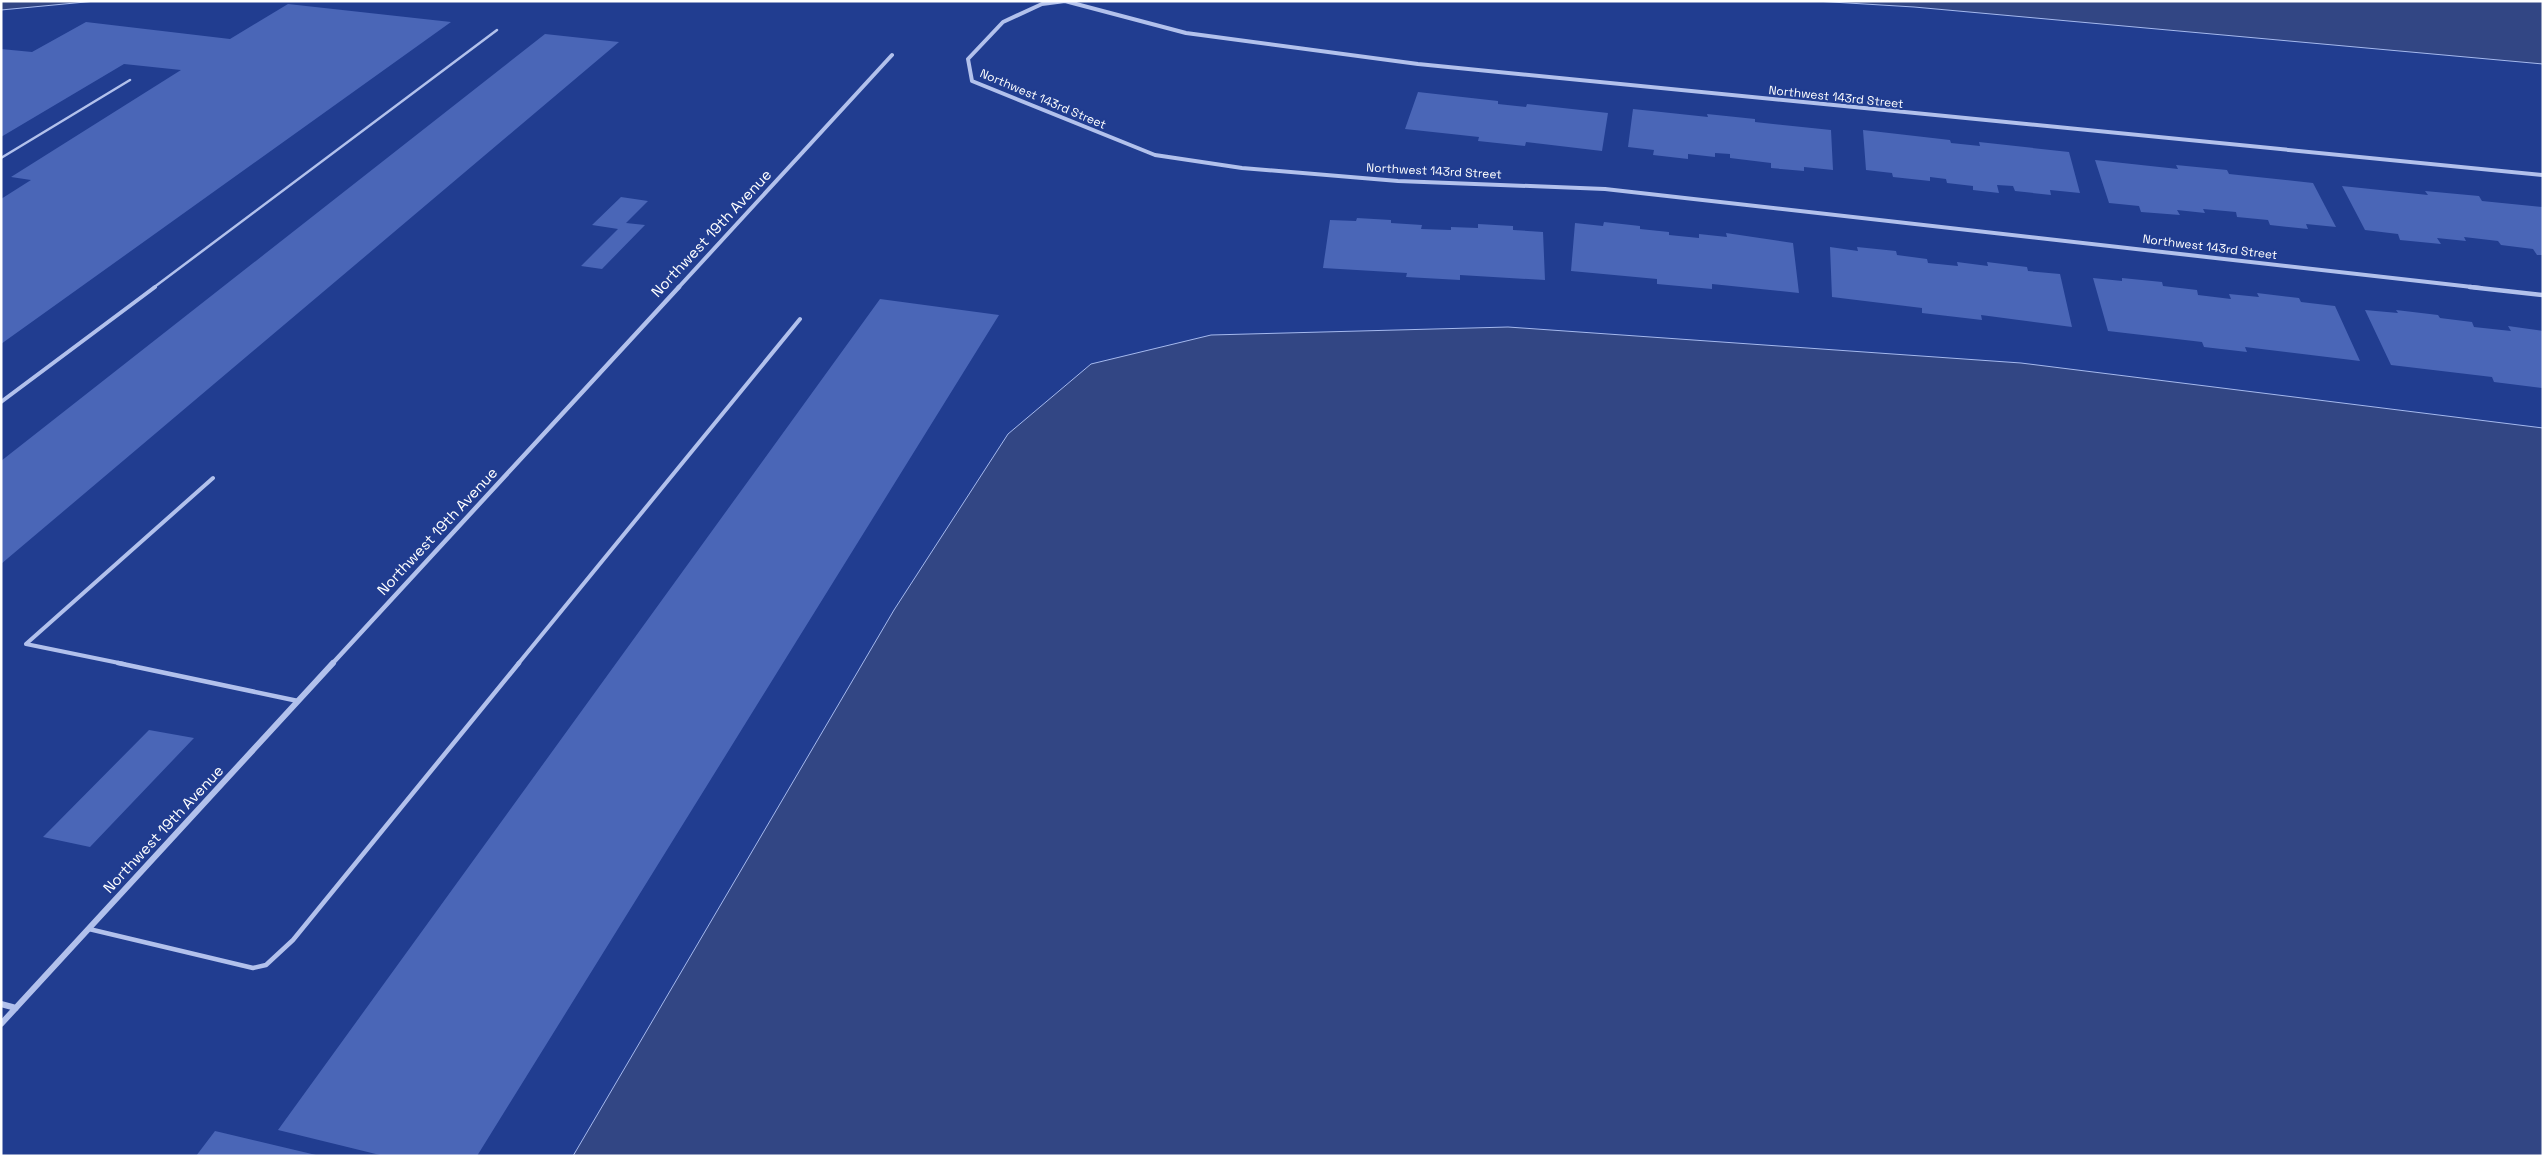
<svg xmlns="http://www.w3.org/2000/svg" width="2544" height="1157" font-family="'Space Grotesk',sans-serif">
	<rect width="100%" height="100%" fill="#213d90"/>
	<!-- water -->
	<path fill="#324684" stroke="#a5b9ee" d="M1 1H96L1 10Z
		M1815 1H2543V64L1914 7Z
		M1508 327 2021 363 2543 428V1156H573L894 610 1008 434 1091 364 1211 335Z"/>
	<!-- building -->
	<path fill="#4a66b7" d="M288 4 451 22 1 344V199L31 180 11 177 181 70 124 64 1 137V49L32 52 86 22 230 39Z
		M545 34 619 42 1 564V461Z
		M1418 92 1498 101V104L1526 107 1527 104 1608 113 1602 151 1526 142 1525 146 1478 141 1479 137 1405 129Z
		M1633 109 1708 117 1707 114 1755 119V122L1831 130 1833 170 1804 167V171L1771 168V163L1730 158V154L1715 153V157L1688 154V159L1653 155 1654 150 1628 147Z
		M1863 130 1950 140 1951 143 1980 146 1979 142 2069 152 2080 193 2050 190 2051 195 2015 191 2013 186 1997 185 1999 193 1973 190V186L1947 183 1946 179 1930 177V181L1893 177 1892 173 1866 170Z
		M2095 160 2178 169 2176 165 2227 170 2229 174 2313 183 2336 227 2306 224 2308 229 2270 225 2268 220 2237 217 2236 212 2203 209 2205 213 2177 210 2180 215 2141 212 2139 206 2109 203Z
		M2342 186 2428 195 2425 191 2479 196 2482 201 2543 207V255H2537L2533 249 2501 245 2498 241 2464 237 2466 241 2437 238 2441 244 2400 240 2398 234 2365 230Z
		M621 197 648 201 626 223 645 225 602 269 581 266 618 229 592 225Z
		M1357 218 1391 220V223L1422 225 1421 229 1451 230V227L1478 228V224L1513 226V230L1543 232 1545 280 1460 275V280L1406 277 1407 273 1323 268 1330 220 1356 221Z
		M1604 222 1640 226V229L1669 232V235L1699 238V234L1727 237 1726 233 1793 243 1799 293 1712 284V289L1657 284V279L1571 271 1575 223 1603 226Z
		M1830 247 1858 251 1857 247 1896 251 1897 255 1927 259 1928 263 1958 266 1957 262 1988 266 1987 262 2027 267 2028 271 2060 274 2072 327 1981 315 1982 320 1922 313V308L1832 297Z
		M2093 278 2122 281V278L2162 282 2163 286 2197 290 2198 295 2231 299 2229 294 2259 297 2257 293 2299 298 2301 302 2335 306 2360 361 2245 347 2247 352 2204 347 2202 342 2108 331Z
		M880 299 999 315 477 1156H384L278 1130Z
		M2365 310 2398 313 2396 310 2438 315 2440 318 2472 322 2474 327 2511 331 2508 326 2543 331V388L2494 382 2492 377 2391 365Z
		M149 730 194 738 90 847 43 837Z
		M215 1131 316 1155V1156H196Z"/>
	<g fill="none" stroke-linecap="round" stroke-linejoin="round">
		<!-- service-far2 -->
		<path stroke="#b2c1ec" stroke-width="2.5" d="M1 158 130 80
			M153 288 497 30"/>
		<!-- service-far1 -->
		<path stroke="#b2c1ec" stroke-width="4" d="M1 402 155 287
			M124 664 26 644 213 478
			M518 664 800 319"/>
		<!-- service -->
		<path stroke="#b2c1ec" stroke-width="4.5" d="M118 663 298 701
			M89 929 253 968 266 965 293 940 519 663"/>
		<!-- minor-far2 -->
		<path stroke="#b2c1ec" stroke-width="4" d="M678 288 892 55
			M2481 288 1605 189 1398 181 1242 168 1155 155 972 81 968 59 1003 22 1042 4 1065 1 1186 33 1418 64 2543 175"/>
		<!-- minor-far1 -->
		<path stroke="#b2c1ec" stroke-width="4.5" d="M2470 287 2543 295
			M332 664 679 287"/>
		<!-- minor -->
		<path stroke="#b2c1ec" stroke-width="6" d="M1 1004 16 1008
			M1 1024 333 663"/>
	</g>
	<g text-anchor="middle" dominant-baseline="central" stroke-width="4" stroke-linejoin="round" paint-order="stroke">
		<!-- far-street labels -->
		<g font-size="12" fill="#fff" stroke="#213d90">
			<text transform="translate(1836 97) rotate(6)">Northwest 143rd Street</text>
			<text transform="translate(1043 99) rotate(23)">Northwest 143rd Street</text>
			<text transform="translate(1434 171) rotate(3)">Northwest 143rd Street</text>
			<text transform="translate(2210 247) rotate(7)">Northwest 143rd Street</text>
		</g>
		<!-- street labels -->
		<g font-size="15" fill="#fff" stroke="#213d90">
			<text transform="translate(711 233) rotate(-47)">Northwest 19th Avenue</text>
			<text transform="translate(437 531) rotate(-47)">Northwest 19th Avenue</text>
			<text transform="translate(163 829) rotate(-47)">Northwest 19th Avenue</text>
		</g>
	</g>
	<!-- border -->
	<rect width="2544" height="1157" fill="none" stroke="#ffffff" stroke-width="5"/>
</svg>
